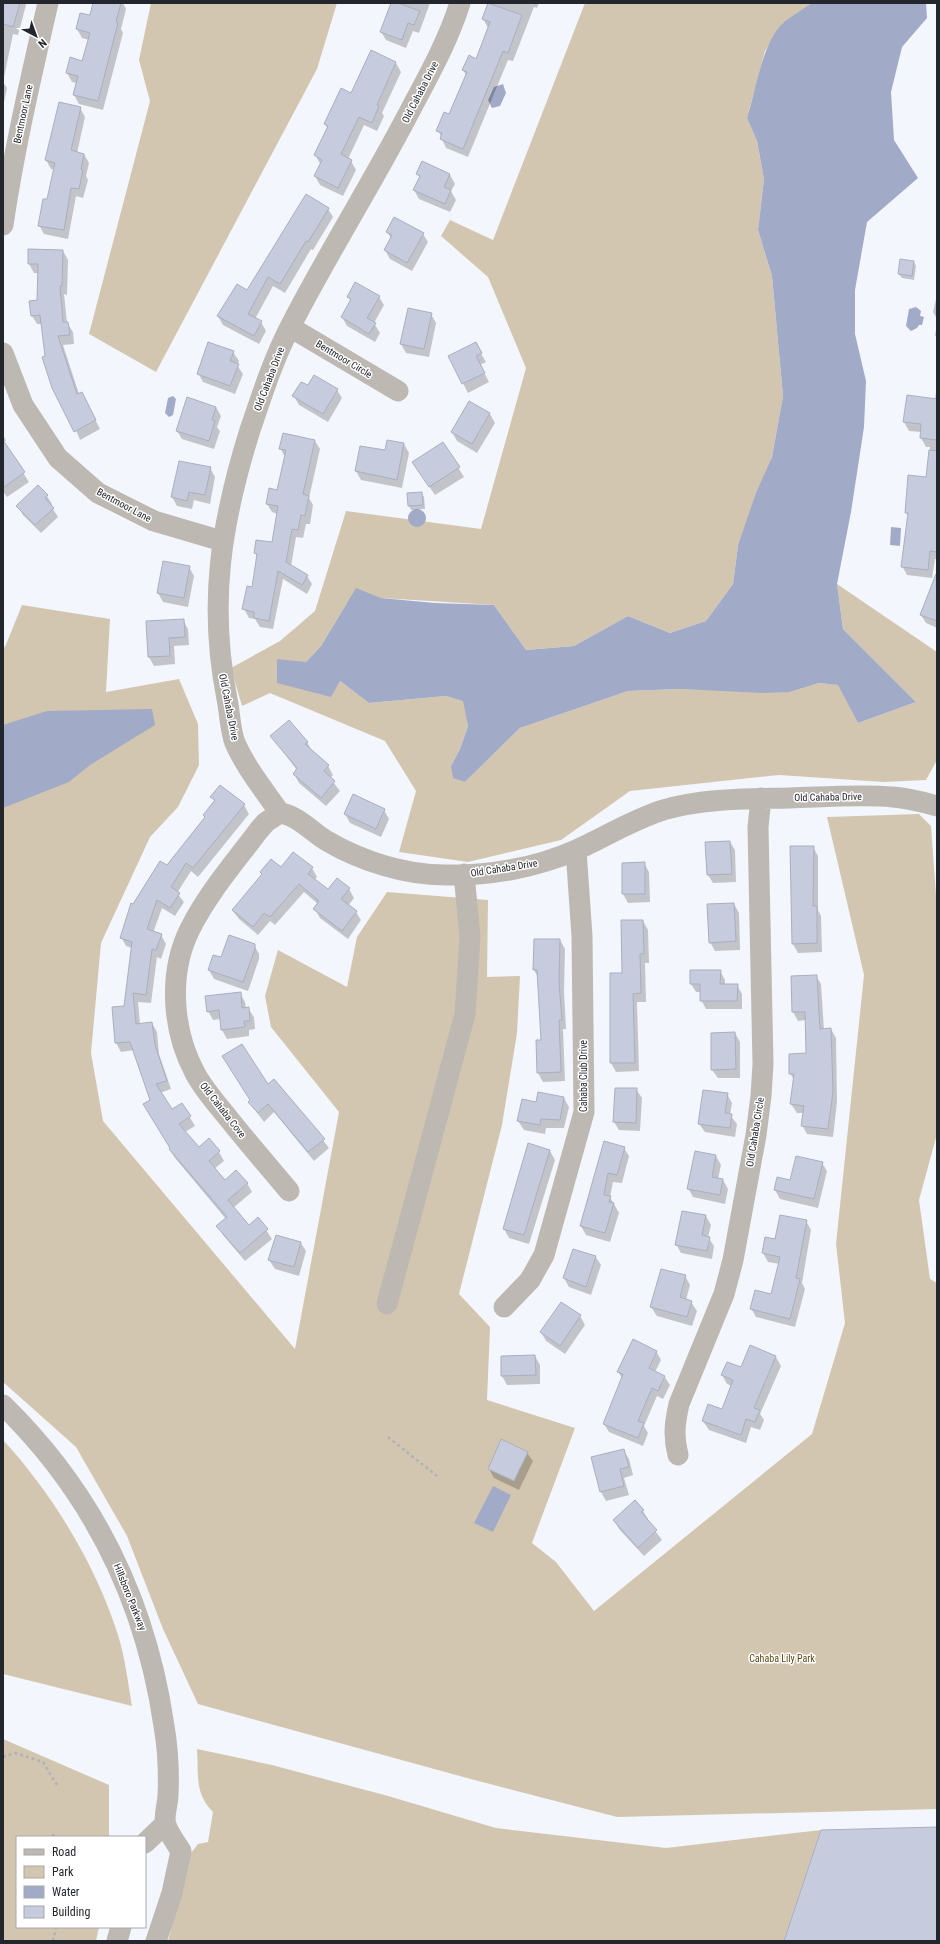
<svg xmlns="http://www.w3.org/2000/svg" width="940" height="1944" font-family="'Roboto Condensed',sans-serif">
	<rect width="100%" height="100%" fill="#f3f6fd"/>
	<!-- green -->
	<path fill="#d3c6b0" d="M151 3H337L317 69 156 372 89 334 150 101 139 60Z
		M585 3H812L783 23 765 51 747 118 757 141 764 179 758 230 772 276 783 396 772 457 738 545 733 584 706 621 670 633 628 616 574 646 526 650 494 605 381 598 347 603 321 646 306 662 340 681 369 703 446 696 464 701 468 726 460 749 451 766 465 782 520 728 628 691 680 689 790 692 819 683 839 685 858 723 916 702 843 629 837 584 937 652V760L926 780 884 782 779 775 630 791 561 840 468 862 399 852 416 791 385 741 270 693 242 706 231 668 280 641 315 611 346 511 481 529 526 368 488 277 441 236 450 220 493 240Z
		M22 605 110 619 106 692 179 679 198 724 199 765 178 807 150 837 101 943 91 1053 103 1121 295 1349 339 1112 271 1027 265 996 278 950 347 987 357 937 387 892 488 900 487 977 520 976 517 1033 502 1125 459 1294 490 1327 487 1400 575 1428 532 1543 556 1562 594 1611 812 1434 845 1323 836 1244 864 975 827 817 919 814 931 826 937 909V1134L919 1200 930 1279 937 1283V1809L617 1817 467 1778 198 1704 163 1629 127 1536 76 1447 3 1382V648L5 647Z
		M3 1440C52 1493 96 1565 118 1635 125 1657 128 1683 132 1706L3 1674Z
		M3 1739 109 1785V1837H17V1927H99L96 1941H3Z
		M197 1749 272 1765 388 1796 496 1828 666 1848 821 1830 784 1941H168L188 1857 198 1844 208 1842 213 1812C194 1793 199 1775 197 1749Z"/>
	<!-- water -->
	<path fill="#a1abc7" d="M812 3H926L927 18 902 47 891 92 894 140 918 178 867 222 855 290V334L866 381 864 427 851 512 837 584 843 629 916 702 858 723 838 685 819 683 790 692 763 693 680 689 628 691 520 728 465 782 453 778 451 766 460 749 468 726 463 701 446 696 369 703 340 681 331 697 277 683V659L306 662 321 646 356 588 381 598 435 603 494 605 526 650 574 646 628 616 670 633 706 621 733 584 738 545 756 493 772 457 783 396 772 276 758 230 764 179 757 141 747 118C756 90 762 42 784 22 793 15 803 9 812 3Z
		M503 84 506 93 500 106 492 108 488 100 494 87Z
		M916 307 921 311 920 316 924 317 922 325H919L917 328 911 331 906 326 909 309Z
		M173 396 176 399 173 415 169 417 165 413 168 398Z
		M408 518a9 9 0 1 1 18 0a9 9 0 1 1-18 0Z
		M891 527 901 528 900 546 890 545Z
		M152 709 155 725 90 765 69 782 3 808V725L47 711Z
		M493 1486 511 1495 493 1532 474 1523Z"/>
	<!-- shadow -->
	<path fill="#0003" d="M3 3H25L26 5 18 35 13 34 3 82 7 88 4 102H3Z
		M94 3H123L126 9 121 29 123 33 103 110 79 104 74 95 77 83 72 82 67 73 83 62 89 40 82 38 77 29 80 14 90 17Z
		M393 3H430L419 33 413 31 406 48 386 40 381 32Z
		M489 3H539L537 8 534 7 513 61 508 60 468 157 446 148 438 130 449 115 466 75 463 70 477 60 488 28 483 19Z
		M396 63 401 72 382 113 384 116 377 131 364 125 348 159 351 161 356 170 343 196 320 185 315 176 321 165 315 155 328 129 325 124 352 95Z
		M80 108 85 117 77 153 84 154 89 163 86 176 88 180 83 198 76 196 68 239 44 234 39 225 48 201 55 170 51 169 46 160Z
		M418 174 450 175 455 184 451 191 456 200 450 212 419 199 414 190 420 178Z
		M328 209 333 217 313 250 311 249 285 293 273 286 255 319 261 322 266 331 259 344 223 325 218 316 247 291Z
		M387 232 423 234 428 242 412 271 390 259 385 250 391 238Z
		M63 251 68 260 67 295 64 294 67 323 73 332 74 344 63 345 79 394 86 402 100 429 80 440 46 357 42 324H37L32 316 37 301 38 273H34L29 264Z
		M901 260 914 262 916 266 914 280 902 278 899 274Z
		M937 295V319L933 312Z
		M348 297H379L384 305 374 323 380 333 375 342 347 326 342 317 351 301Z
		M431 314 436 323 429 357 406 353 401 344Z
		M937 325V339L935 335Z
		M233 352 239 361 237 365 243 374 235 394 203 382 198 373Z
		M480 352 486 362 480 365 489 382 468 393 449 356Z
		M937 382V559H935L932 578 907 575 902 566 908 516 906 512 927 478 930 447H926L921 438V432L909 431 904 422 935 400Z
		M308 387 337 390 342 398 328 422 299 405 294 396Z
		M470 402 490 414 495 423 477 453 457 441 452 432Z
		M216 407 221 416 217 427 220 431 214 449 182 439 177 431Z
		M3 434 6 441 3 442Z
		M315 441 320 449 309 498 313 505 310 524H306L303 538 296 537 291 566 307 576 312 584 307 594 283 579 273 629 260 627 255 619 249 618 244 609 253 588 258 558 255 553 272 544 278 514 272 512 267 504 277 491 285 457 280 448Z
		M443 443 464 477 435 495 419 471Z
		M404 444 409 453 402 488 361 480 356 471 386 451Z
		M10 452 29 482 7 497 3 491V456Z
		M210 468 215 477 210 504 194 500 192 509 177 506 172 497Z
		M421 493 424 497 425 509 411 510 409 506 408 494Z
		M47 496 52 504 51 506 58 517 41 533 23 515 18 506Z
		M189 567 194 576 188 607 163 602 158 593Z
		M937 588V628L926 623 921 615Z
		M183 620 188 629 189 645 174 646 175 664 154 666 149 657Z
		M271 736 307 742 312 751 328 766 333 775 330 778 340 791 326 806 299 783 294 774 297 770Z
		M353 796 384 810 389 819 381 837 350 823 345 814Z
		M212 797 244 805 249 814 198 877 191 871 177 893 184 902 175 916 162 908 153 933 161 935 166 944 161 959 157 957 151 1003 138 1002 140 1024 152 1023 157 1032 159 1054 171 1089 160 1093 171 1111 182 1104 195 1126 185 1132 199 1149 209 1140 219 1152 224 1161 214 1169 225 1181 247 1183 252 1192 233 1208 248 1226 258 1218 272 1239 245 1261 223 1235 218 1226 226 1219 175 1158 170 1150 171 1148 151 1101 134 1050 121 1052 116 1043 113 1008 124 1007 132 948 126 946 121 937 134 905 167 867 206 817 215 802Z
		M730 842 735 850 736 882 713 883 708 875Z
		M791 847H813L818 856V910L821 916 822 952 798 953 793 944Z
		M644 863 649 872 650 902 628 903 623 894Z
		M281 868H312L317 877 314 880 328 891 349 889 354 898 348 906 356 912 361 920 348 939 320 918 315 909 318 904 304 892 275 925 270 921 258 935 239 919 233 911 262 875 261 872Z
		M734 904 739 913 740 950 715 951 710 942Z
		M643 921 648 930 649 963H645L646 1002H637L639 1071 616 1072 611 1063 623 974Z
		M560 940 565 949 564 991 566 1029H563L565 1081 543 1082 538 1073 542 1041 538 977 534 970Z
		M254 945 259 954V959L248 991 214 979 209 970 221 959Z
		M720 971 725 980V985H737L742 994V1009H706L701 1000V992H696L691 984Z
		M816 976 821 984 824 1030 831 1029 836 1038 837 1102 833 1137 807 1134 802 1125 804 1113H797L791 1104 794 1080 790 1073 807 1054 806 1020 798 1021 793 1012 792 977Z
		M240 993 245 1002 246 1008H248L254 1017 255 1029 249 1030V1036L227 1039 222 1030 221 1019 213 1020 208 1011Z
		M735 1033 740 1042V1078H718L712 1070Z
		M274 1080 296 1105 329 1148 314 1161 274 1112 264 1122 249 1102Z
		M636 1089 642 1098 640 1131 619 1130 614 1122Z
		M727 1094 732 1103 730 1115 737 1124 735 1137 705 1132 699 1124Z
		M564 1098 569 1107 564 1128H546L545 1134 524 1130 518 1121 537 1103Z
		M605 1142 624 1148 629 1156 622 1183 613 1182 610 1197 619 1213 610 1242 586 1235 581 1226Z
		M528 1145 550 1151 555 1160 529 1244 509 1238 504 1229Z
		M716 1156 721 1165 718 1179 723 1180 728 1189 725 1204 693 1197 688 1188Z
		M822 1163 827 1171 818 1208 780 1199 775 1190Z
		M706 1216 711 1225 708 1237 714 1246 712 1259 681 1253 676 1244Z
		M806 1221 811 1230 802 1283 805 1289 795 1327 756 1317 751 1308 772 1295 780 1264 768 1262 763 1253 776 1240Z
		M301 1243 306 1251 299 1276 275 1269 269 1260Z
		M595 1256 601 1265 591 1295 569 1287 564 1278Z
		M685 1276 690 1285 686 1300 691 1302 697 1311 692 1326 657 1316 651 1307Z
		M580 1316 585 1325 565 1354 546 1341 541 1332Z
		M656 1351 661 1360 655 1372 664 1376 670 1385 663 1399 657 1396 644 1426 648 1433 643 1446 609 1432 604 1424 622 1378 618 1372Z
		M535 1356 540 1365V1384L507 1385 502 1376V1357Z
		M776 1357 781 1366 760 1414 764 1420 760 1430 751 1427 746 1443 709 1430 703 1421 723 1410 732 1386 727 1384 722 1375Z
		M623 1450 629 1459 633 1475 624 1478 629 1495 606 1501 601 1492 592 1458Z
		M527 1453 533 1461 519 1490 494 1478 489 1469Z
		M635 1501 643 1511 648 1519 647 1520 662 1540 644 1556 619 1529 614 1520Z"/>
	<!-- building -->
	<path fill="#c6ccdd" stroke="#a9afbf" d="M3 3H20L13 27 3 24Z
		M93 3H121L116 22 118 23 98 101 73 95 78 76 66 73 70 57 82 61 90 33 76 29 80 13 90 15Z
		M391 3H398L420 11 414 25 408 23 402 40 380 32Z
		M488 3 522 15 508 53 503 51 463 149 440 139 442 133 436 131 444 112 449 114 467 72 462 70 469 55 476 59 490 22 482 19Z
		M371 50 396 62 377 105 379 106 372 123 359 117 341 154 352 160 338 188 314 176 322 160 314 155 328 126 324 124 341 88 351 93Z
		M59 102 81 107 71 150 84 154 81 169 83 170 79 189 71 188 64 230 38 226 43 199H47L55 163 45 160Z
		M422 161 450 174 444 187 451 190 445 204 413 190 420 176 416 174Z
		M306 194 329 208 308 242 306 241 280 284 268 277 248 314 262 321 254 336 217 316 237 284 247 290Z
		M394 217 424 233 407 263 384 250 392 235 386 232Z
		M28 249 63 250 62 286H60L63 322H68L70 335 58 336 77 394 82 392 96 420 74 432 52 388 42 357 45 356 40 315 31 316 29 301 37 300 38 264H28Z
		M900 259 914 261 912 276 898 274Z
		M355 282 380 296 367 318 376 323 369 334 341 317 351 299 347 297Z
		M408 308 432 313 424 349 400 344Z
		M208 342 234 351 230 361 239 364 230 386 197 374Z
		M476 342 482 353 476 356 485 373 462 384 448 356Z
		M314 375 338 389 323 414 292 396 301 382 308 385Z
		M907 395 937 399V440L920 438 921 424 903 422Z
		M187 397 216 407 212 420 215 421 209 441 176 431Z
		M469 401 490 413 472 444 451 432Z
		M283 433 315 440 303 494 309 496 305 516 301 515 298 530 292 529 286 562 308 575 302 585 278 571 269 621 254 618V612L242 609 247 586 252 587 257 554 254 553 256 540 272 542 278 506 266 504 269 488 277 490 286 450 279 449Z
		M3 440 25 472 3 488Z
		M387 440 404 443 397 480 355 471 360 446 385 450Z
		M443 442 460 467 429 487 412 462Z
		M929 450 937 451V552L930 551 928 570 901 567 908 513H905L908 475 926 477Z
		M179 461 211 467 205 495 189 492 187 501 171 497Z
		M38 485 48 495 45 498 54 508 35 525 16 506Z
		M422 492 423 505 408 506 407 493Z
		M163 561 190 566 184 598 157 593Z
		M936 574H937V621L920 615Z
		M184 619 185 637 169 638 170 656 148 657 146 621Z
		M289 720 308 742 305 744 329 765 324 771 335 781 321 798 293 774 297 768 270 736Z
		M220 785 245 804 193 868 186 863 171 887 180 893 170 908 157 900 147 929 162 934 156 950 152 949 146 995 133 993 136 1024 152 1022 155 1045 167 1081 156 1084 172 1109 182 1103 191 1116 179 1124 199 1147 209 1138 220 1151 209 1161 225 1180 236 1170 248 1183 228 1200 249 1225 258 1217 268 1229 240 1253 216 1226 227 1217 169 1149 170 1148 143 1104 150 1100 130 1042 115 1043 112 1007 124 1006 132 942 120 938 131 903 133 904 160 861 167 865 205 817 203 815 215 800 210 797Z
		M353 794 385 809 376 829 344 814Z
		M730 841 732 874 707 875 705 842Z
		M790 846H814L813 906H817V943L792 944Z
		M293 852 313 867 308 874 328 889 337 878 350 888 341 899 357 911 342 931 313 909 319 901 299 884 270 917 264 913 253 927 232 910 262 874 260 872 271 859 281 867Z
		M645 862V894H622V863Z
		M734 903 736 941 709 943 707 904Z
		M621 920H643L644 954H640L641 993 633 994 635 1063H610V973H622Z
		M229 935 255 944V949L243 982 208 970 213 955 221 957Z
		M534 939H560L559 982 562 1020H559L561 1072 537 1073 536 1040H541L537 970H533Z
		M690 970H721L720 984H738L737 1001H700V984H690Z
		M817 975 820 1029 831 1028 833 1092 828 1129 801 1126 804 1106 790 1104 794 1074H789V1054L806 1053 805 1012H792L791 976Z
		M241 992 242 1008 249 1007 250 1021H244L245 1027 221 1030 219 1010 207 1012 205 996Z
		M735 1032 736 1069 711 1070V1033Z
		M242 1044 268 1084 274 1079 325 1139 308 1152 268 1104 258 1113 248 1102 250 1100 222 1056Z
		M615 1088H637L636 1123 613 1122Z
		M703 1090 728 1093 725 1113 732 1114 730 1128 698 1124Z
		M538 1092 564 1097 560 1120 541 1119 540 1125 517 1121 522 1099 536 1102Z
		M604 1141 625 1147 617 1175 608 1173 604 1195 611 1196 609 1202 614 1203 605 1233 580 1226Z
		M528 1143 550 1150 524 1235 503 1229Z
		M695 1151 716 1155 712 1177 723 1179 720 1195 687 1189Z
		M796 1156 823 1162 814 1199 774 1190 777 1177 790 1180Z
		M682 1211 706 1215 702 1235 710 1237 707 1251 675 1245Z
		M780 1215 807 1220 796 1278 800 1279 790 1319 750 1309 755 1290 771 1294 780 1257 762 1253 765 1237 775 1239Z
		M276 1235 301 1242 294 1267 268 1260Z
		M573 1249 596 1256 586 1287 563 1278Z
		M661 1269 686 1275 680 1297 692 1301 687 1317 650 1307Z
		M561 1302 581 1315 560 1346 540 1332Z
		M633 1339 657 1351 649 1368 665 1376 658 1391 652 1388 638 1421 644 1423 638 1438 603 1424 623 1374 617 1372Z
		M750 1345 776 1356 754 1408 760 1410 755 1422 746 1419 741 1435 702 1421 708 1404 722 1409 733 1380 721 1375 727 1362 741 1367Z
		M535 1355 536 1375 501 1376V1356Z
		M501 1439 528 1452 514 1481 488 1469Z
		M624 1449 629 1467 620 1469 624 1486 600 1492 591 1457Z
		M635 1500 644 1510 641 1512 657 1530 638 1548 613 1520Z
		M937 1827V1941H784L821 1830Z"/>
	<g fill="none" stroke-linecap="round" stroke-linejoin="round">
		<!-- path -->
		<path stroke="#afb2b9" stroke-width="2.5" stroke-dasharray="3 3" stroke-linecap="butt" d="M388 1437 437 1476
			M3 1757 15 1753 43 1762 57 1785
			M53 1834 54 1837
			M53 1941 56 1927"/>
		<!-- minor -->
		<path stroke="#bdb9b2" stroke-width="21" d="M460 3C449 38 431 71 414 103 375 179 329 251 290 327 273 360 262 395 250 430 221 523 208 603 227 699 230 713 230 730 235 743 246 768 264 790 280 813 297 815 312 832 327 841 361 861 405 875 445 875 488 876 536 868 576 850 605 837 632 820 663 810 705 798 747 799 790 798 824 797 859 794 893 797 908 798 923 802 937 806
			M3 225C14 150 31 77 48 3
			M290 327 398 391
			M3 353 23 405 58 458 98 493 154 521 222 541
			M280 813 266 822 259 830C235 862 208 893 190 929 168 973 172 1030 195 1073 204 1090 217 1104 229 1119 248 1143 269 1167 289 1191
			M387 1304 465 1014 470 937 464 874
			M504 1307 530 1280 544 1255 584 1112 582 936 576 850
			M3 1405C93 1493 146 1602 164 1726 168 1749 169 1772 168 1795 168 1804 163 1817 166 1825 169 1834 176 1843 181 1851L172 1893 156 1941
			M678 1455C673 1436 675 1422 679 1404L724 1294 733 1260 756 1135 761 1096 763 1064 758 827 761 798
			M145 1843 165 1824
			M117 1941 121 1927"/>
	</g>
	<g text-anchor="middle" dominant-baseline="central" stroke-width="3" stroke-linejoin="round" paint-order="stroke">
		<!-- street labels -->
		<g font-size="10" fill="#23262c" stroke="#fff">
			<text transform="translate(420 92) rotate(-63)">Old Cahaba Drive</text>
			<text transform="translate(23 114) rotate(-78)">Bentmoor Lane</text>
			<text transform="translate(344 359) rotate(31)">Bentmoor Circle</text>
			<text transform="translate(269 379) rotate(-69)">Old Cahaba Drive</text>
			<text transform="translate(124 505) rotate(28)">Bentmoor Lane</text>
			<text transform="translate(229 707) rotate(79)">Old Cahaba Drive</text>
			<text transform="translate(828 797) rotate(-1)">Old Cahaba Drive</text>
			<text transform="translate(504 868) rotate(-9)">Old Cahaba Drive</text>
			<text transform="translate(583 1076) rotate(-90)">Cahaba Club Drive</text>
			<text transform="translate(223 1110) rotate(52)">Old Cahaba Cove</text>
			<text transform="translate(755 1132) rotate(-81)">Old Cahaba Circle</text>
			<text transform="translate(130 1597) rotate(68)">Hillsboro Parkway</text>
		</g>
		<!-- park labels -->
		<g font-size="10" fill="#604617" stroke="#fff">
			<text x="782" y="1658">Cahaba Lily Park</text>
		</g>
	</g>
	<!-- border -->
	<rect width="940" height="1944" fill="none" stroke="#23262c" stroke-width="8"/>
	<!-- legend -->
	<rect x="16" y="1836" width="130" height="92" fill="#ffffff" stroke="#a7a8ab"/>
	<rect x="24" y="1849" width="20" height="6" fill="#bdb9b2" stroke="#a7a8ab"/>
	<text x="52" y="1856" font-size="12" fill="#23262c">Road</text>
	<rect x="24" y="1866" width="20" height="12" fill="#d3c6b0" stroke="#a7a8ab"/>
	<text x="52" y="1876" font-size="12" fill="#23262c">Park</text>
	<rect x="24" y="1886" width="20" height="12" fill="#a1abc7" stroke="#a7a8ab"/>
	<text x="52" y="1896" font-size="12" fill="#23262c">Water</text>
	<rect x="24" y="1906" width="20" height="12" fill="#c6ccdd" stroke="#a7a8ab"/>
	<text x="52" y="1916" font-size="12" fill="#23262c">Building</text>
	<!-- north arrow -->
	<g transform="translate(36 36) rotate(139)" stroke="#ffffff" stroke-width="3" paint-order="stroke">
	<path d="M0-3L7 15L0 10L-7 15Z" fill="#23262c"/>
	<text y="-6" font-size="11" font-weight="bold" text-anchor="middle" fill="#23262c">N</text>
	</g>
</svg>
